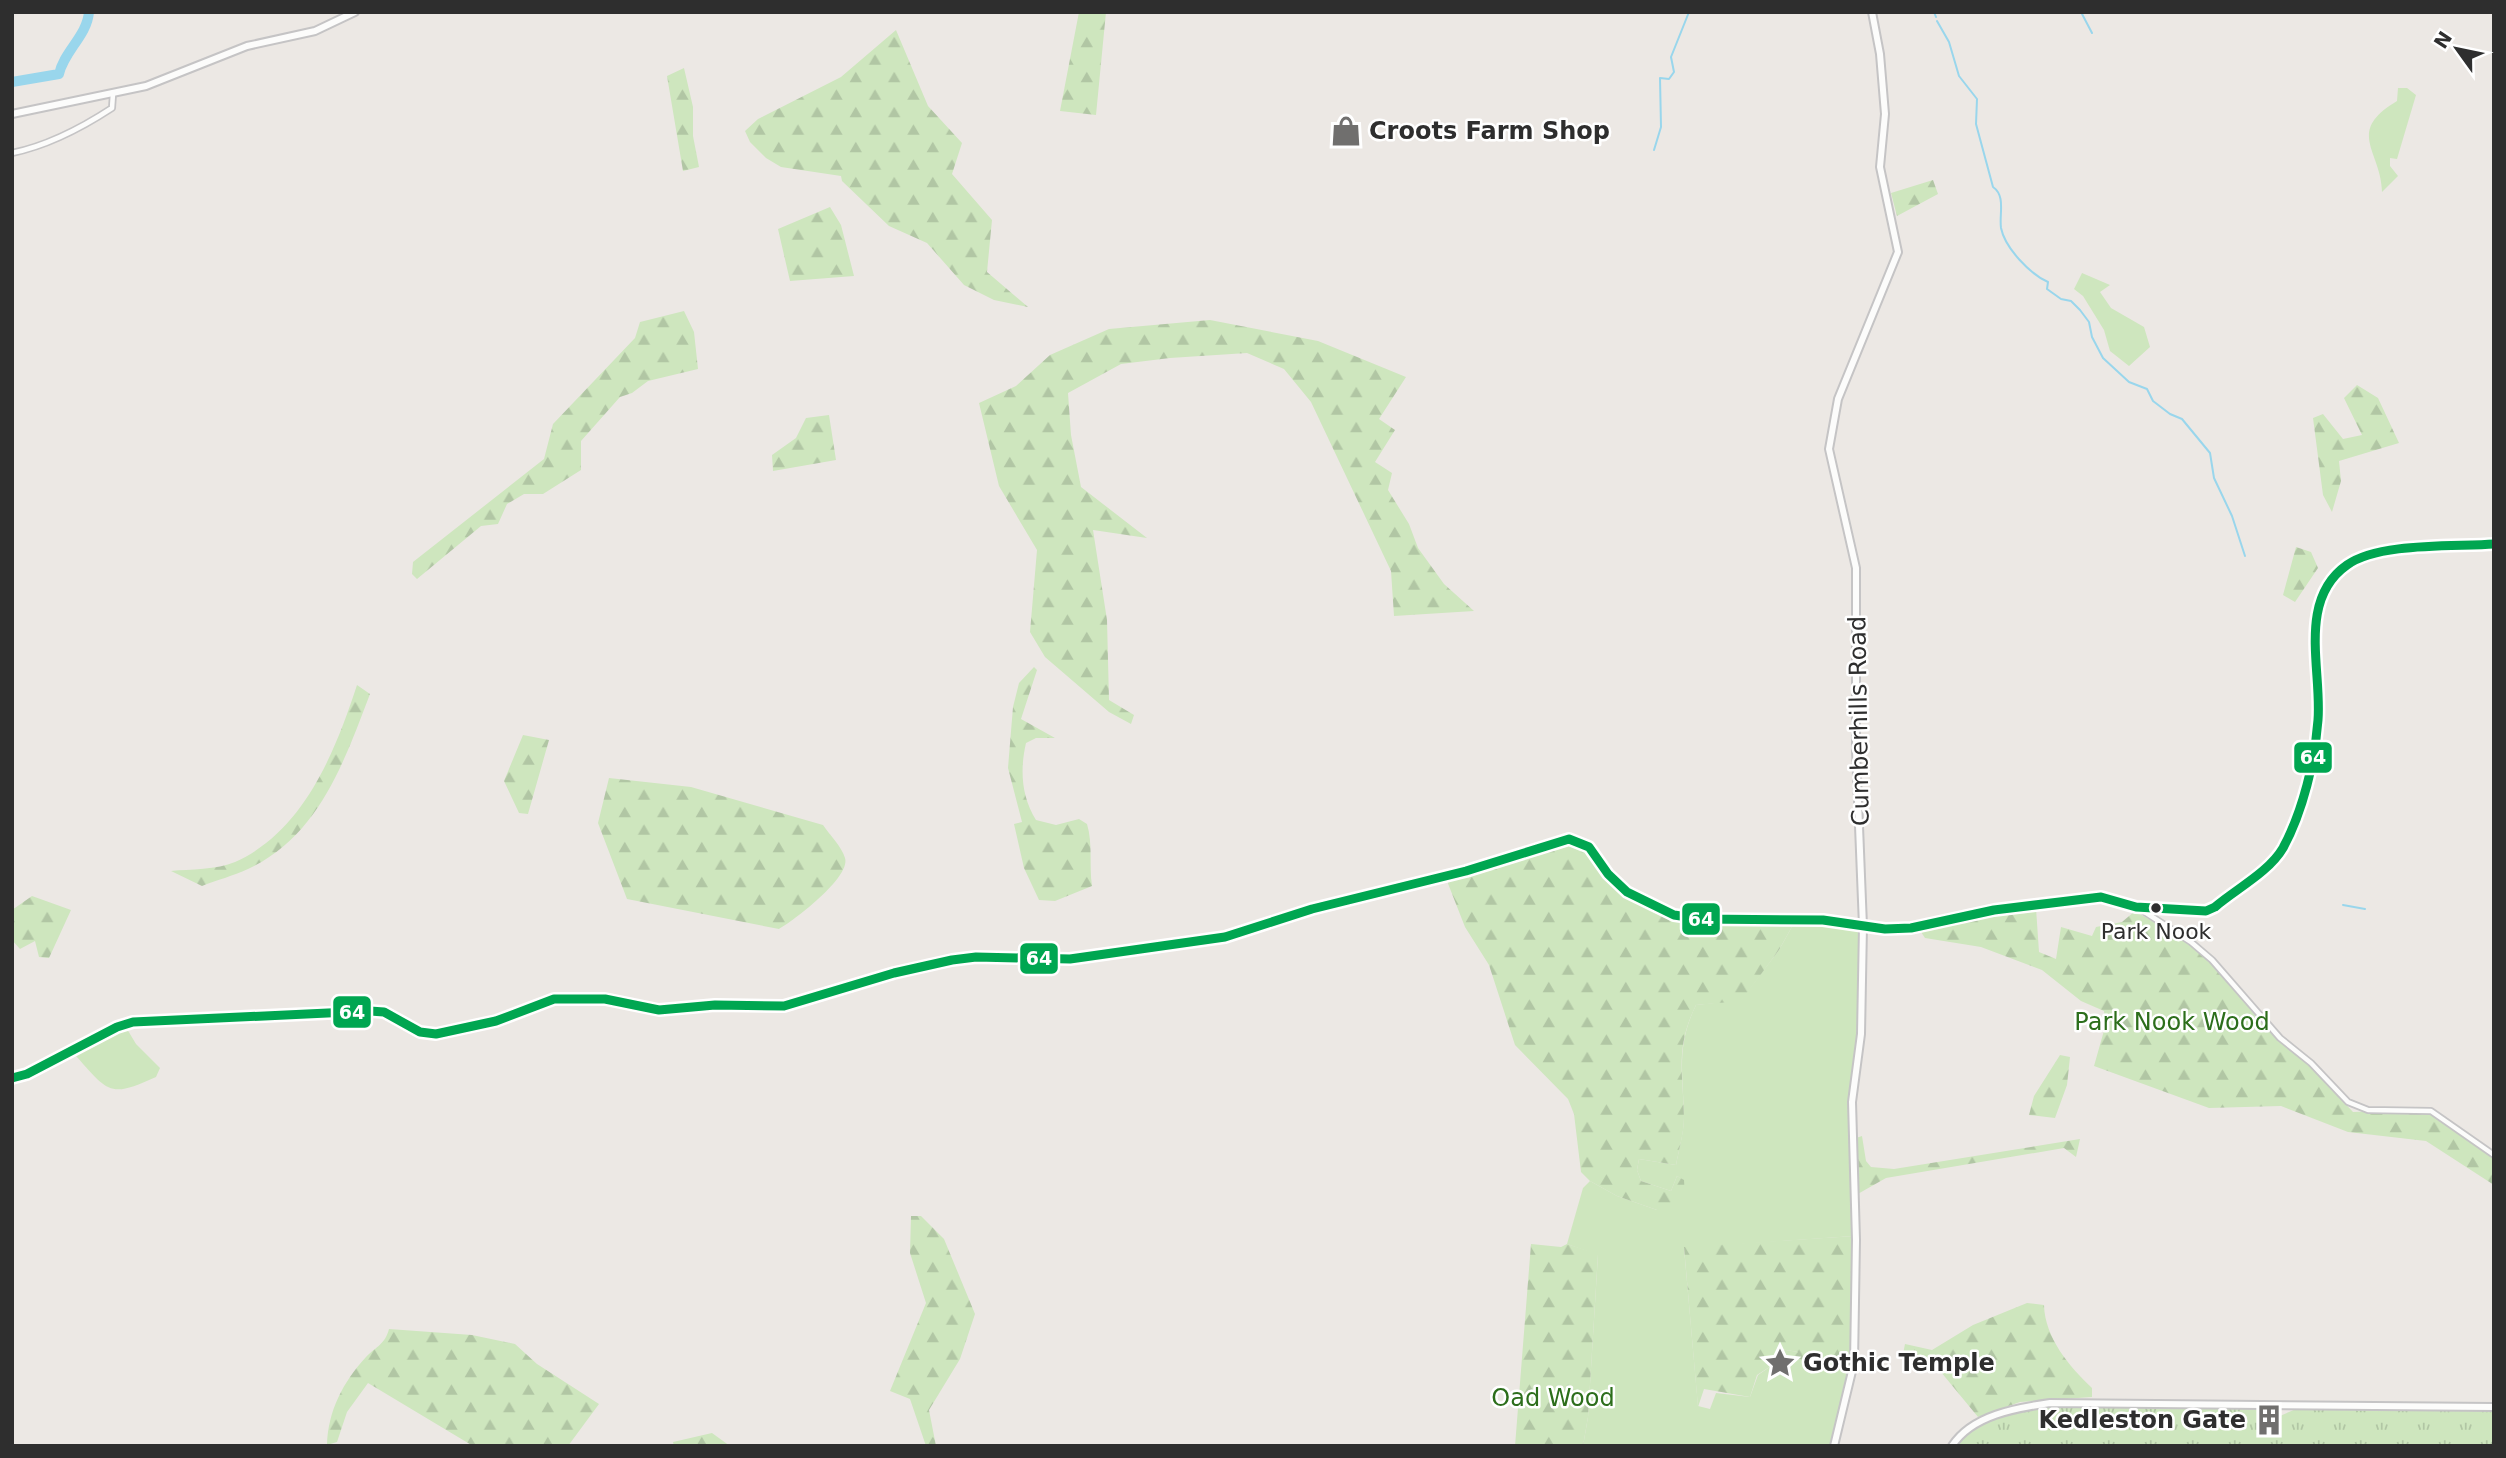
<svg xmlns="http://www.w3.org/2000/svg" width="2506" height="1458" font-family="'DejaVu Sans',sans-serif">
	<defs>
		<pattern id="forest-firs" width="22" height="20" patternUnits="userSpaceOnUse" patternTransform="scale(1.75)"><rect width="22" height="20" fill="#cee6be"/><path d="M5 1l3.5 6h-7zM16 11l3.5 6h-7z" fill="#b1c6a4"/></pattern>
		<pattern id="park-tufts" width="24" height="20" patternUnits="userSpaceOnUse" patternTransform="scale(1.75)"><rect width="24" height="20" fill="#cee6be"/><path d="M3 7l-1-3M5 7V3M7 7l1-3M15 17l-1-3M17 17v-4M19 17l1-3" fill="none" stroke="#b1c6a4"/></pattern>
	</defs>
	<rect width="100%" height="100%" fill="#ece8e4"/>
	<!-- grass -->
	<path fill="#cee6be" d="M2398 88H2407L2416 95 2397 159 2390 158V166L2398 176 2382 192C2381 150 2345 132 2397 101Z
		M2082 273 2110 285 2100 292 2111 308 2144 327 2150 347 2129 366 2110 351 2104 330 2083 296 2074 289Z
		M1800 920 1855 926 1861 932 1858 1044 1853 1073 1854 1236 1684 1248 1698 1406 1710 1409 1716 1393 1750 1397 1758 1375 1771 1366 1784 1368 1786 1355 1778 1353 1780 1349 1798 1352 1794 1364 1796 1359 1851 1364 1832 1446H1583L1588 1417 1598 1255 1567 1244 1583 1188 1590 1181 1617 1196 1657 1210 1683 1180 1677 1176 1671 1191 1641 1181 1637 1170 1639 1159 1676 1165C1679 1149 1684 1132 1684 1116 1683 1073 1676 1046 1696 1005L1741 1000 1779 950 1794 923Z
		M127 1029 136 1044 160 1068 156 1077C110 1098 109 1093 76 1056Z"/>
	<!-- forest -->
	<path fill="url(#forest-firs)" d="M1079 12H1106L1096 115 1060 111Z
		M896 30 928 106 962 143 952 174 992 220 987 272 1028 307 994 300 964 285 927 243 889 226 842 181 841 176 781 167 766 158 750 142 745 131 758 119 841 77Z
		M684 68 693 107V136L699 167 683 171 667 76Z
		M1933 180 1938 194 1897 216 1891 193Z
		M830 207 841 225 854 276 790 281 778 229Z
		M684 311 694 332 698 369 648 381 632 393 620 397 581 441V470L543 494H524L507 504 498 524 481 526 417 579 412 574 413 562 544 459 553 424 635 338 640 322Z
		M1210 320 1318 341 1406 377 1379 419 1395 430 1375 462 1392 473 1388 490 1409 524 1418 548 1444 584 1474 611 1394 616 1391 571 1311 402 1284 369 1247 353 1170 358 1121 364 1068 393 1071 435 1081 487 1147 538 1093 530 1107 620 1109 700 1134 715 1131 724 1109 712 1045 657 1030 632 1037 550 999 486 979 403 1016 386 1050 355 1109 329Z
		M2357 385 2378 398 2399 443 2339 461 2341 481 2332 512 2323 495 2313 418 2323 414 2343 439 2362 435 2344 398Z
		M829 415 836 460 773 471 772 455 796 438 806 418Z
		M2296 547 2311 552 2318 568 2295 602 2283 595Z
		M1034 667 1037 670 1021 719 1055 738H1036L1026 743C1020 769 1021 796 1036 820L1056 825 1079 819 1087 824C1093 844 1089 865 1092 886L1055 901 1039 900 1024 868 1014 824 1022 822 1008 768 1013 707 1019 683Z
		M357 685 370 694C344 762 319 836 248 869 233 876 217 880 202 886L171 871C190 869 217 870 235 862 304 831 335 752 357 685Z
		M523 735 549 740 528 814 519 813 504 781Z
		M609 778 691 787 823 825C829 834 842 847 845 858 851 877 795 920 779 929L627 899 598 823Z
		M1562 843 1583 847 1617 889 1671 917 1702 922 1794 923 1779 950 1741 1001 1696 1005C1675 1048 1683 1072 1684 1117 1684 1133 1679 1149 1676 1165L1639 1159 1637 1170 1641 1181 1671 1191 1677 1176 1684 1180 1685 1198 1680 1210H1657L1617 1196 1590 1181 1581 1172 1574 1114 1568 1099 1515 1045 1489 965 1465 927 1447 881Z
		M32 896 71 910 49 958 39 957 35 941 20 949 12 940V910Z
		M2036 908 2039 952 2056 959 2061 927 2092 936 2096 927 2122 922 2135 911 2189 943 2211 961 2262 1022 2309 1065 2353 1112 2409 1110 2434 1113 2494 1158V1185L2426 1141 2348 1132 2281 1106 2209 1108 2094 1066 2105 1027 2104 1011 2081 1001 2042 970 1981 947 1925 938 1919 929Z
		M2060 1055 2070 1057 2067 1085 2055 1118 2029 1115 2034 1096Z
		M1862 1136 1866 1161 1871 1167 1894 1169 2080 1139 2076 1157 2064 1148 1886 1178 1856 1195V1138Z
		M911 1216H921L944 1239 975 1314 960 1359 929 1410 936 1446H926L910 1399 890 1391 926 1303 910 1253Z
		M1854 1236 1851 1364 1796 1359 1794 1365 1790 1358 1798 1352 1780 1349 1771 1366 1757 1375 1750 1397 1704 1389 1698 1407 1684 1247Z
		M1531 1244 1561 1247 1567 1244 1598 1254 1588 1417 1583 1446H1515Z
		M2027 1303 2044 1305C2045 1338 2069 1366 2092 1388V1397L2020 1402 1978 1417 1936 1366 1907 1360 1903 1354 1905 1344 1932 1350 1973 1325Z
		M389 1329 472 1335 515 1344 537 1364 599 1404 568 1446H473L368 1383 347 1412 337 1442 327 1445C328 1411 343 1382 366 1357 377 1346 385 1344 389 1329Z
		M712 1433 730 1446H674L673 1442Z"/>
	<!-- park -->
	<path fill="url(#park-tufts)" d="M2060 1406 2259 1409 2263 1415 2273 1419 2296 1409 2494 1411V1446H1957C1977 1414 2027 1410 2060 1406Z"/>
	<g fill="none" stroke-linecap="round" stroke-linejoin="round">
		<!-- stream -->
		<path stroke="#99d6ec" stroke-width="2" d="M1934 12 1936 17
			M2081 12 2092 33
			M1937 21 1949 42 1959 76 1977 99 1976 124 1993 187C2006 196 1999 214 2001 228 2005 248 2030 274 2048 282L2047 289 2061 299 2071 301 2080 310 2089 322 2092 337 2103 358 2129 382 2147 389 2153 401 2170 414 2182 419 2210 453 2214 478 2232 516 2245 556
			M1654 150 1661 127 1660 78 1669 79 1674 72 1671 57 1689 12
			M2343 905 2365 909"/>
		<!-- river -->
		<path stroke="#99d6ec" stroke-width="10" d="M12 82 59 74C64 51 87 36 89 12"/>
		<!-- street casing -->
		<g stroke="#c5c4c5" stroke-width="8">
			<path id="street" d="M12 153C46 146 83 127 112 108L113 94
				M2137 907 2191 942 2212 960 2280 1038 2311 1063 2348 1102 2368 1110 2431 1111 2494 1155
				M12 1078 27 1074 117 1027 133 1022 370 1011 384 1012 420 1032 436 1034 496 1021 554 999H605L659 1010 715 1005 784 1006 894 973 952 960 976 957 1070 959 1225 937 1312 909 1466 871 1569 839 1589 847 1608 874 1627 892 1674 915 1701 919 1823 920 1885 929 1911 928 1994 910 2101 897 2136 907 2206 911 2215 907C2236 889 2269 872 2283 848 2303 811 2315 761 2318 720 2322 670 2297 600 2347 565 2379 542 2455 547 2494 544"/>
		</g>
		<!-- secondary casing -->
		<g stroke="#c5c4c5" stroke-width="10">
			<path id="secondary" d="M12 114 146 86 247 46 315 31 355 12
				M1834 1446 1854 1363 1856 1240 1852 1102 1861 1034 1863 926 1856 751V568L1829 449 1838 399 1898 252 1880 167 1885 114 1880 54 1872 12
				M1952 1446C1972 1415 2016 1408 2050 1403L2494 1407"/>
		</g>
		<!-- street -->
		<use href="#street" stroke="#fcfcfb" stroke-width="4.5"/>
		<!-- secondary -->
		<use href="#secondary" stroke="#fcfcfb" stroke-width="6"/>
		<!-- bus-1 casing -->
		<g stroke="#fff" stroke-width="14">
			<path id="bus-1" d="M12 1078 27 1074 117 1027 133 1022 370 1011 384 1012 420 1032 436 1034 496 1021 554 999H605L659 1010 715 1005 784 1006 894 973 952 960 976 957 1070 959 1225 937 1312 909 1466 871 1569 839 1589 847 1608 874 1627 892 1674 915 1701 919 1823 920 1885 929 1911 928 1994 910 2101 897 2136 907 2206 911 2215 907C2236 889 2269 872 2283 848 2303 811 2315 761 2318 720 2322 670 2297 600 2347 565 2379 542 2455 547 2494 544"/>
		</g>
		<!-- bus-1 -->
		<use href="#bus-1" stroke="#00a651" stroke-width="9"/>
	</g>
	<!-- icons -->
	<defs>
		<g id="shop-bare" transform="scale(2.415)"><path d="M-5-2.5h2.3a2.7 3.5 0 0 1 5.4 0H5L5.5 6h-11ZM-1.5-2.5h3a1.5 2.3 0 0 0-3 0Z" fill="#706f6e" stroke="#fff" stroke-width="2.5" paint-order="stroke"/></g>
		<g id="sight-bare" transform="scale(2.415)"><path d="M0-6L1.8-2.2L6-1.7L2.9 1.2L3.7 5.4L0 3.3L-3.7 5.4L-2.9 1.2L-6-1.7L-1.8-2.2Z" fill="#706f6e" stroke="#fff" stroke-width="2.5" paint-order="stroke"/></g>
		<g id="building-bare" transform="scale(2.415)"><path d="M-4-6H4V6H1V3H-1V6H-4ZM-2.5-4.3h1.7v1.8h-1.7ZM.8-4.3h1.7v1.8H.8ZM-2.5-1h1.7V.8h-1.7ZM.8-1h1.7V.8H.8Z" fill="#706f6e" stroke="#fff" stroke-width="2.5" paint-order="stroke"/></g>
	</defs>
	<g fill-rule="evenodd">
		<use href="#shop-bare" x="1346" y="131"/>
		<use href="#sight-bare" x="1780" y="1363"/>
		<use href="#building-bare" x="2269" y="1420"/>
	</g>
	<!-- markers -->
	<circle fill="#2e2e2e" stroke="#fff" stroke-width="2.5" cx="2156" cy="908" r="6"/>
	<g text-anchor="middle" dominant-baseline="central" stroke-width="5" stroke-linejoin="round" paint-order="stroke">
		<!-- bus labels -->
		<g font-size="22" fill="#2e2e2e" stroke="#fff">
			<text x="2156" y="931">Park Nook</text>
		</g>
		<!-- poi labels -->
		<g font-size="24" font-weight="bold" fill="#2e2e2e" stroke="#fff" text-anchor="start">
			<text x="1369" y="131">Croots Farm Shop</text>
			<text x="1803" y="1363">Gothic Temple</text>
			<text x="2246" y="1420" text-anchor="end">Kedleston Gate</text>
		</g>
		<!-- street labels -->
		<g font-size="24" fill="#2e2e2e" stroke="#fff">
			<text transform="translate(1859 721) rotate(-91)">Cumberhills Road</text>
		</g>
		<!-- park labels -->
		<g font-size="24" fill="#2c6e1b" stroke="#fff">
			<text x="2172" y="1022">Park Nook Wood</text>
			<text x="1553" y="1398">Oad Wood</text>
		</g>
	</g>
	<g stroke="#fff" stroke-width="2.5">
		<rect x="2293" y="741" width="40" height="33" rx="7" fill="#00a651"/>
		<rect x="1681" y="902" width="40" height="34" rx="7" fill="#00a651"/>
		<rect x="1019" y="942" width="40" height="33" rx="7" fill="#00a651"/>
		<rect x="332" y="995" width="40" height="34" rx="7" fill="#00a651"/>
	</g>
	<g font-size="19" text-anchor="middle" font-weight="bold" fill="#fff">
		<text x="2313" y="764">64</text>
		<text x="1701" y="926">64</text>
		<text x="1039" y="965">64</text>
		<text x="352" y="1019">64</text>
	</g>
	<!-- border -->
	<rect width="2506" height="1458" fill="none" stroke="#2e2e2e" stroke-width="28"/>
	<!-- north arrow -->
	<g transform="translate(2457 49) rotate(303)" stroke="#ffffff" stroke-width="5" paint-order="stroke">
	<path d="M0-5L12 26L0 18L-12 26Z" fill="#2e2e2e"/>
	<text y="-10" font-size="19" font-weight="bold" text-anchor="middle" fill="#2e2e2e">N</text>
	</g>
</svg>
